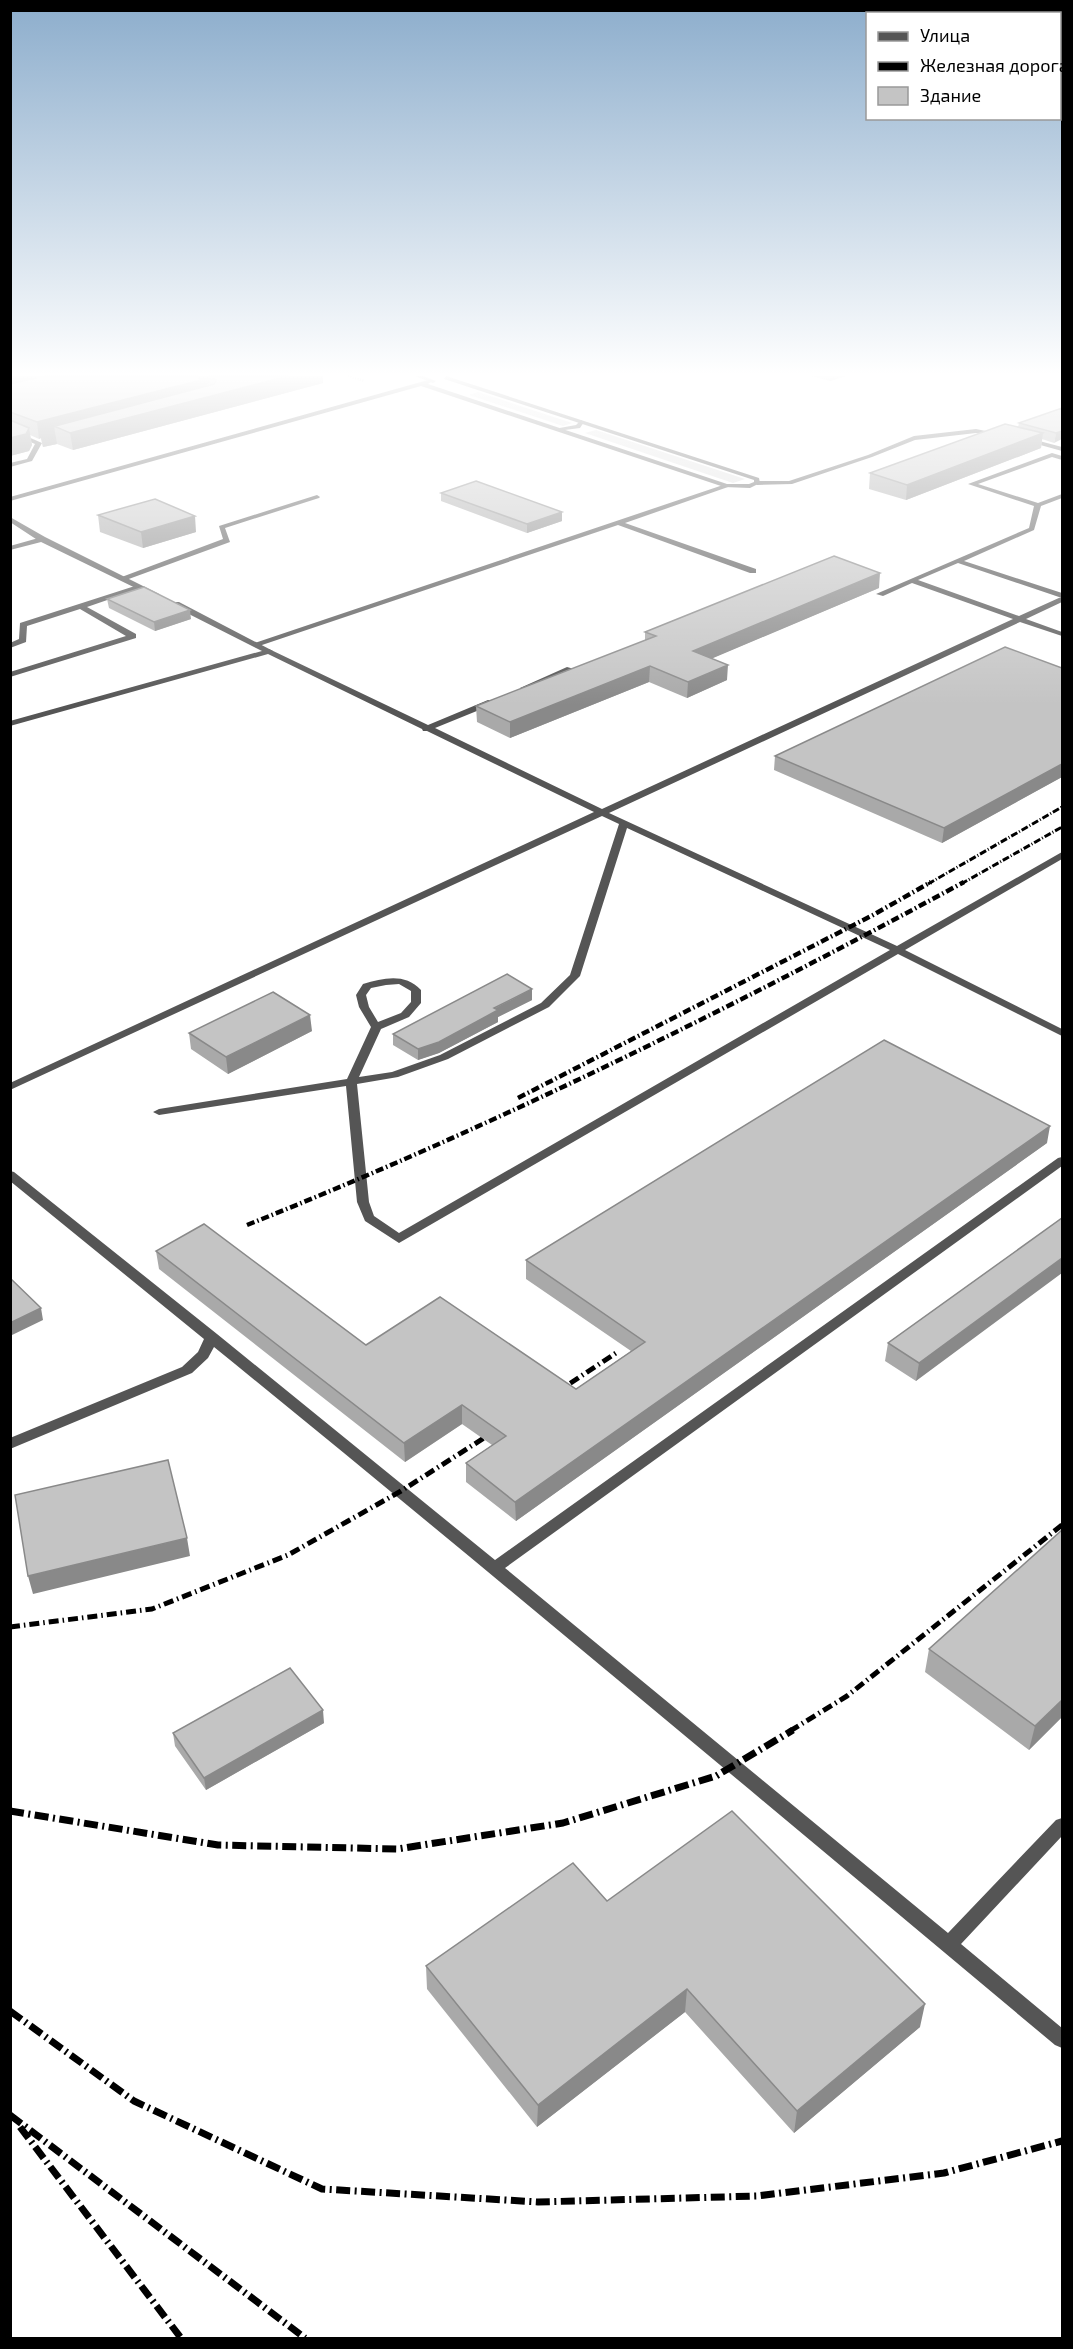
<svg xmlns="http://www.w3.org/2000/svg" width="1073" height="2349" font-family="'Exo 2',sans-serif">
	<rect width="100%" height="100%" fill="#fff"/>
	<!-- green -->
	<path fill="#dcdcdc" d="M478 392 572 423 563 426 469 395Z
		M596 430 745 479 733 483 585 433Z"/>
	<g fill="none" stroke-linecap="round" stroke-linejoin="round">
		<!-- path -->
		<path stroke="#777" stroke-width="2" stroke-dasharray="1 1.5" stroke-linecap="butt" d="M348 376 364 381"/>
		<!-- service -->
		<path fill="#555" fill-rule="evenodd" d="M581 420 584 422 580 428 557 431 554 429 576 425Z
			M10 429 42 443 32 461 10 467V463L27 459 35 444 10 433Z
			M976 429 1000 434 997 436 976 433 915 440 872 457 792 484 757 485 754 483 757 481H789L868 455 914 436Z
			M1028 438 1062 447V451L1026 441V439Z
			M1052 453 1062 456V460L1052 457 978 484 1038 503 1062 494V498L1041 506 1034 530 964 561 1062 593V602L1026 619 1062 632V636L1020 622 609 813 897 946 1062 852V859L905 950 1062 1029V1036L898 954 399 1243 365 1221 357 1202 346 1086 159 1115 153 1112 159 1109 347 1079 371 1027 359 1007 356 995 363 984C384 978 405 973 421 990V1003L409 1017 381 1029 359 1077 392 1072 440 1055 541 1003 570 975 619 824 602 816 10 1090V1083L594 812 427 731H423L422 729 268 654 10 726V721L269 649 428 725 488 700H494V704L435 728 602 809 1013 619 912 583 883 596 876 594 1029 528 1034 506 968 484ZM958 563 1059 597H1061L1019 616 918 580ZM627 828 890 950 399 1233 374 1216 369 1202 357 1084 398 1077 448 1059 549 1007 580 976ZM399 984 411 991V1002L401 1013 378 1022 369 1007 366 995 371 988 386 985Z
			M726 484 728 485V487L625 523 756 569V573H750L618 525 259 646 252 644Z
			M317 495 320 497 319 498 225 528 230 542 126 580 119 578 223 539 219 526Z
			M42 537 46 539 45 541 10 550V546Z
			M138 585 145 587 87 607 136 634V638L10 677V672L126 636 80 609 27 626 26 642 10 648V643L19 639 20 623Z
			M567 667 574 669 527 690 520 688Z
			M1062 1157V1166L505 1568 948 1933 1056 1820 1062 1818V1836L961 1944 1062 2028V2048L1055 2045C776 1812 497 1577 214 1347L208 1358 192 1373 10 1449V1438L182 1367 198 1352 204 1339 10 1181V1171L14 1172 217 1334 495 1560 1058 1158Z"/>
		<!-- minor -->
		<path fill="#555" fill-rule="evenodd" d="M446 376 759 478 760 483 750 488 724 487 421 386 10 501V497L428 380 431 382 428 384 727 484H749L754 482V480L444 379Z
			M10 517 45 537 159 594 152 596 39 541 10 522Z
			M173 602H179L273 651 266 653 173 606Z"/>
		<!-- tertiary -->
		<path fill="#555" fill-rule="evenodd" d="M415 376H423L436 381 433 383Z"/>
		<!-- rail-far3 -->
		<path stroke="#000" stroke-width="3" stroke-dasharray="7 2 1 2" stroke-linecap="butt" d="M928 884 1062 807
			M961 884 1062 827"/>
		<!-- rail-far2 -->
		<path stroke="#000" stroke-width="4.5" stroke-dasharray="8 3 1.5 3" stroke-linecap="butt" d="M518 1098 873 915 931 882
			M247 1225C493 1127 732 1008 964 882"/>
		<!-- rail-far1 -->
		<path stroke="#000" stroke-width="5" stroke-dasharray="10 4 1.5 4" stroke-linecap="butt" d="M554 1394 616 1353
			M10 1627 152 1609 288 1555 401 1491 498 1429
			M790 1731 847 1696 1062 1525"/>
		<!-- rail -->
		<path stroke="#000" stroke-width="7" stroke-dasharray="14 4.5 2 4.5" stroke-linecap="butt" d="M10 1811 218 1845 397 1849 563 1823 716 1776 793 1730
			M10 2011 134 2101 322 2189 538 2202 757 2196 944 2173 1062 2141
			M10 2115 305 2338
			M20 2127 181 2338"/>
	</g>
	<!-- wall -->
	<path fill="#a9a9a9" d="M10 376H323V383L73 450 57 444 43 447 41 438 39 439 30 435 32 445 29 451 10 456Z
		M811 376H846L830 381Z
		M1062 408 1054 443 1042 439 1041 448 906 500 869 489 870 473 1018 427 1019 423Z
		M441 493 562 512V521L527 533 441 501Z
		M98 515 196 532 143 548 100 532Z
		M879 588 712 658 727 680 687 698 649 682 510 738 477 722 476 706 645 641V632Z
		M107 599 191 619 155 631 109 608Z
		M1062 668V777L942 843 774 770 775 756Z
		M532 989V1000L498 1017V1022L439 1053 418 1060 393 1045V1034Z
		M312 1031 228 1074 191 1049 189 1033Z
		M1047 1143 516 1521 466 1482V1463L492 1445 462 1424 405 1462 159 1269 156 1251 366 1345 576 1389 631 1351 526 1279V1260Z
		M1062 1218 916 1381 885 1361 888 1343Z
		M929 1649 1062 1717 1029 1750 925 1672Z
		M324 1723 206 1790 175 1746 173 1733Z
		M607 1901 920 2027 794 2133 685 2012 537 2127 427 1989 426 1966Z"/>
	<!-- shaded-wall -->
	<path fill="#898989" d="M10 376H82L10 393Z
		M195 376H210V383L202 387 54 426 57 444 43 447 41 438 39 439 37 422Z
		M288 376H323V383L73 450 70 433Z
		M830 376H846L830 381Z
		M29 428 32 445 29 451 10 456V438Z
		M1062 431V439L1054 443 1056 433Z
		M1043 433 1041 448 906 500 907 485Z
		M562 512V521L527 533V524Z
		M195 516 196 532 143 548 141 532Z
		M880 573 879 588 692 667 693 651Z
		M190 610 191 619 155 631 154 622Z
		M728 665 727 680 687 698 688 682Z
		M650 666 649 682 510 738V722Z
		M1062 764V777L942 843 944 828Z
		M532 989V1000L498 1017V1022L439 1053 418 1060V1049Z
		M310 1015 312 1031 228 1074 226 1057Z
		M1050 1126 1047 1143 516 1521 515 1502Z
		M1062 1258V1273L916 1381 919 1363Z
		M41 1308 43 1320 10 1336V1323Z
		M462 1405V1424L405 1462 404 1443Z
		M187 1538 190 1556 33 1594 28 1576Z
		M1062 1700V1717L1029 1750 1035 1726Z
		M323 1710 324 1723 206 1790 204 1778Z
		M687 1989 685 2012 537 2127 538 2105Z
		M925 2004 920 2027 794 2133 797 2111Z"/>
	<!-- building -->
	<path fill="#c4c4c4" stroke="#898989" stroke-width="1.5" d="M44 376H197L201 380 37 422 10 412V384Z
		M211 376H288L70 433 54 426 40 430 214 384 216 380Z
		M1062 408V431L1056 433 1019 423Z
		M10 420 29 428 26 434 10 438Z
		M1005 424 1043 433 907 485 870 473Z
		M476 481 562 512 527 524 441 493Z
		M155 499 195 516 141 532 98 515Z
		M834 556 880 573 693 651 728 665 688 682 650 666 510 722 476 706 656 636 645 632Z
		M144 587 190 610 154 622 107 599Z
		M1005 647 1062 668V764L944 828 775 756Z
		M507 974 532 989 494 1008 498 1010 439 1042 418 1049 393 1034Z
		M273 992 310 1015 226 1057 189 1033Z
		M884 1040 1050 1126 515 1502 466 1463 506 1436 462 1405 404 1443 156 1251 204 1224 366 1345 440 1297 576 1389 645 1342 526 1260Z
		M1062 1218V1258L919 1363 888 1343Z
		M10 1278 41 1308 10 1323Z
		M168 1460 187 1538 28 1576 15 1495Z
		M1062 1530V1700L1035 1726 929 1649Z
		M290 1668 323 1710 204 1778 173 1733Z
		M732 1811 925 2004 797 2111 687 1989 538 2105 426 1966 573 1863 607 1901Z"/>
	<!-- sky -->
	<linearGradient id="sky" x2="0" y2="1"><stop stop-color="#8cadcc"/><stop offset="0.53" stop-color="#fff"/><stop offset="1" stop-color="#fff" stop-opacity="0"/></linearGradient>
	<rect width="1073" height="705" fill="url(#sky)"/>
	<!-- border -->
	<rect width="1073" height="2349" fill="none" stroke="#000000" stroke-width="24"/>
	<!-- legend -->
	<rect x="866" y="12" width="195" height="108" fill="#ffffff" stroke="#999999" stroke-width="1.5"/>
	<rect x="878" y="32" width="30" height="9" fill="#555555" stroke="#999999" stroke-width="1.5"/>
	<text x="920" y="42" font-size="18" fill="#000000">Улица</text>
	<rect x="878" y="62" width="30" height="9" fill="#000000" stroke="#999999" stroke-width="1.5"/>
	<text x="920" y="72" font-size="18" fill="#000000">Железная дорога</text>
	<rect x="878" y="87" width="30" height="18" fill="#c4c4c4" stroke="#999999" stroke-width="1.5"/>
	<text x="920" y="102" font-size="18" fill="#000000">Здание</text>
</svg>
